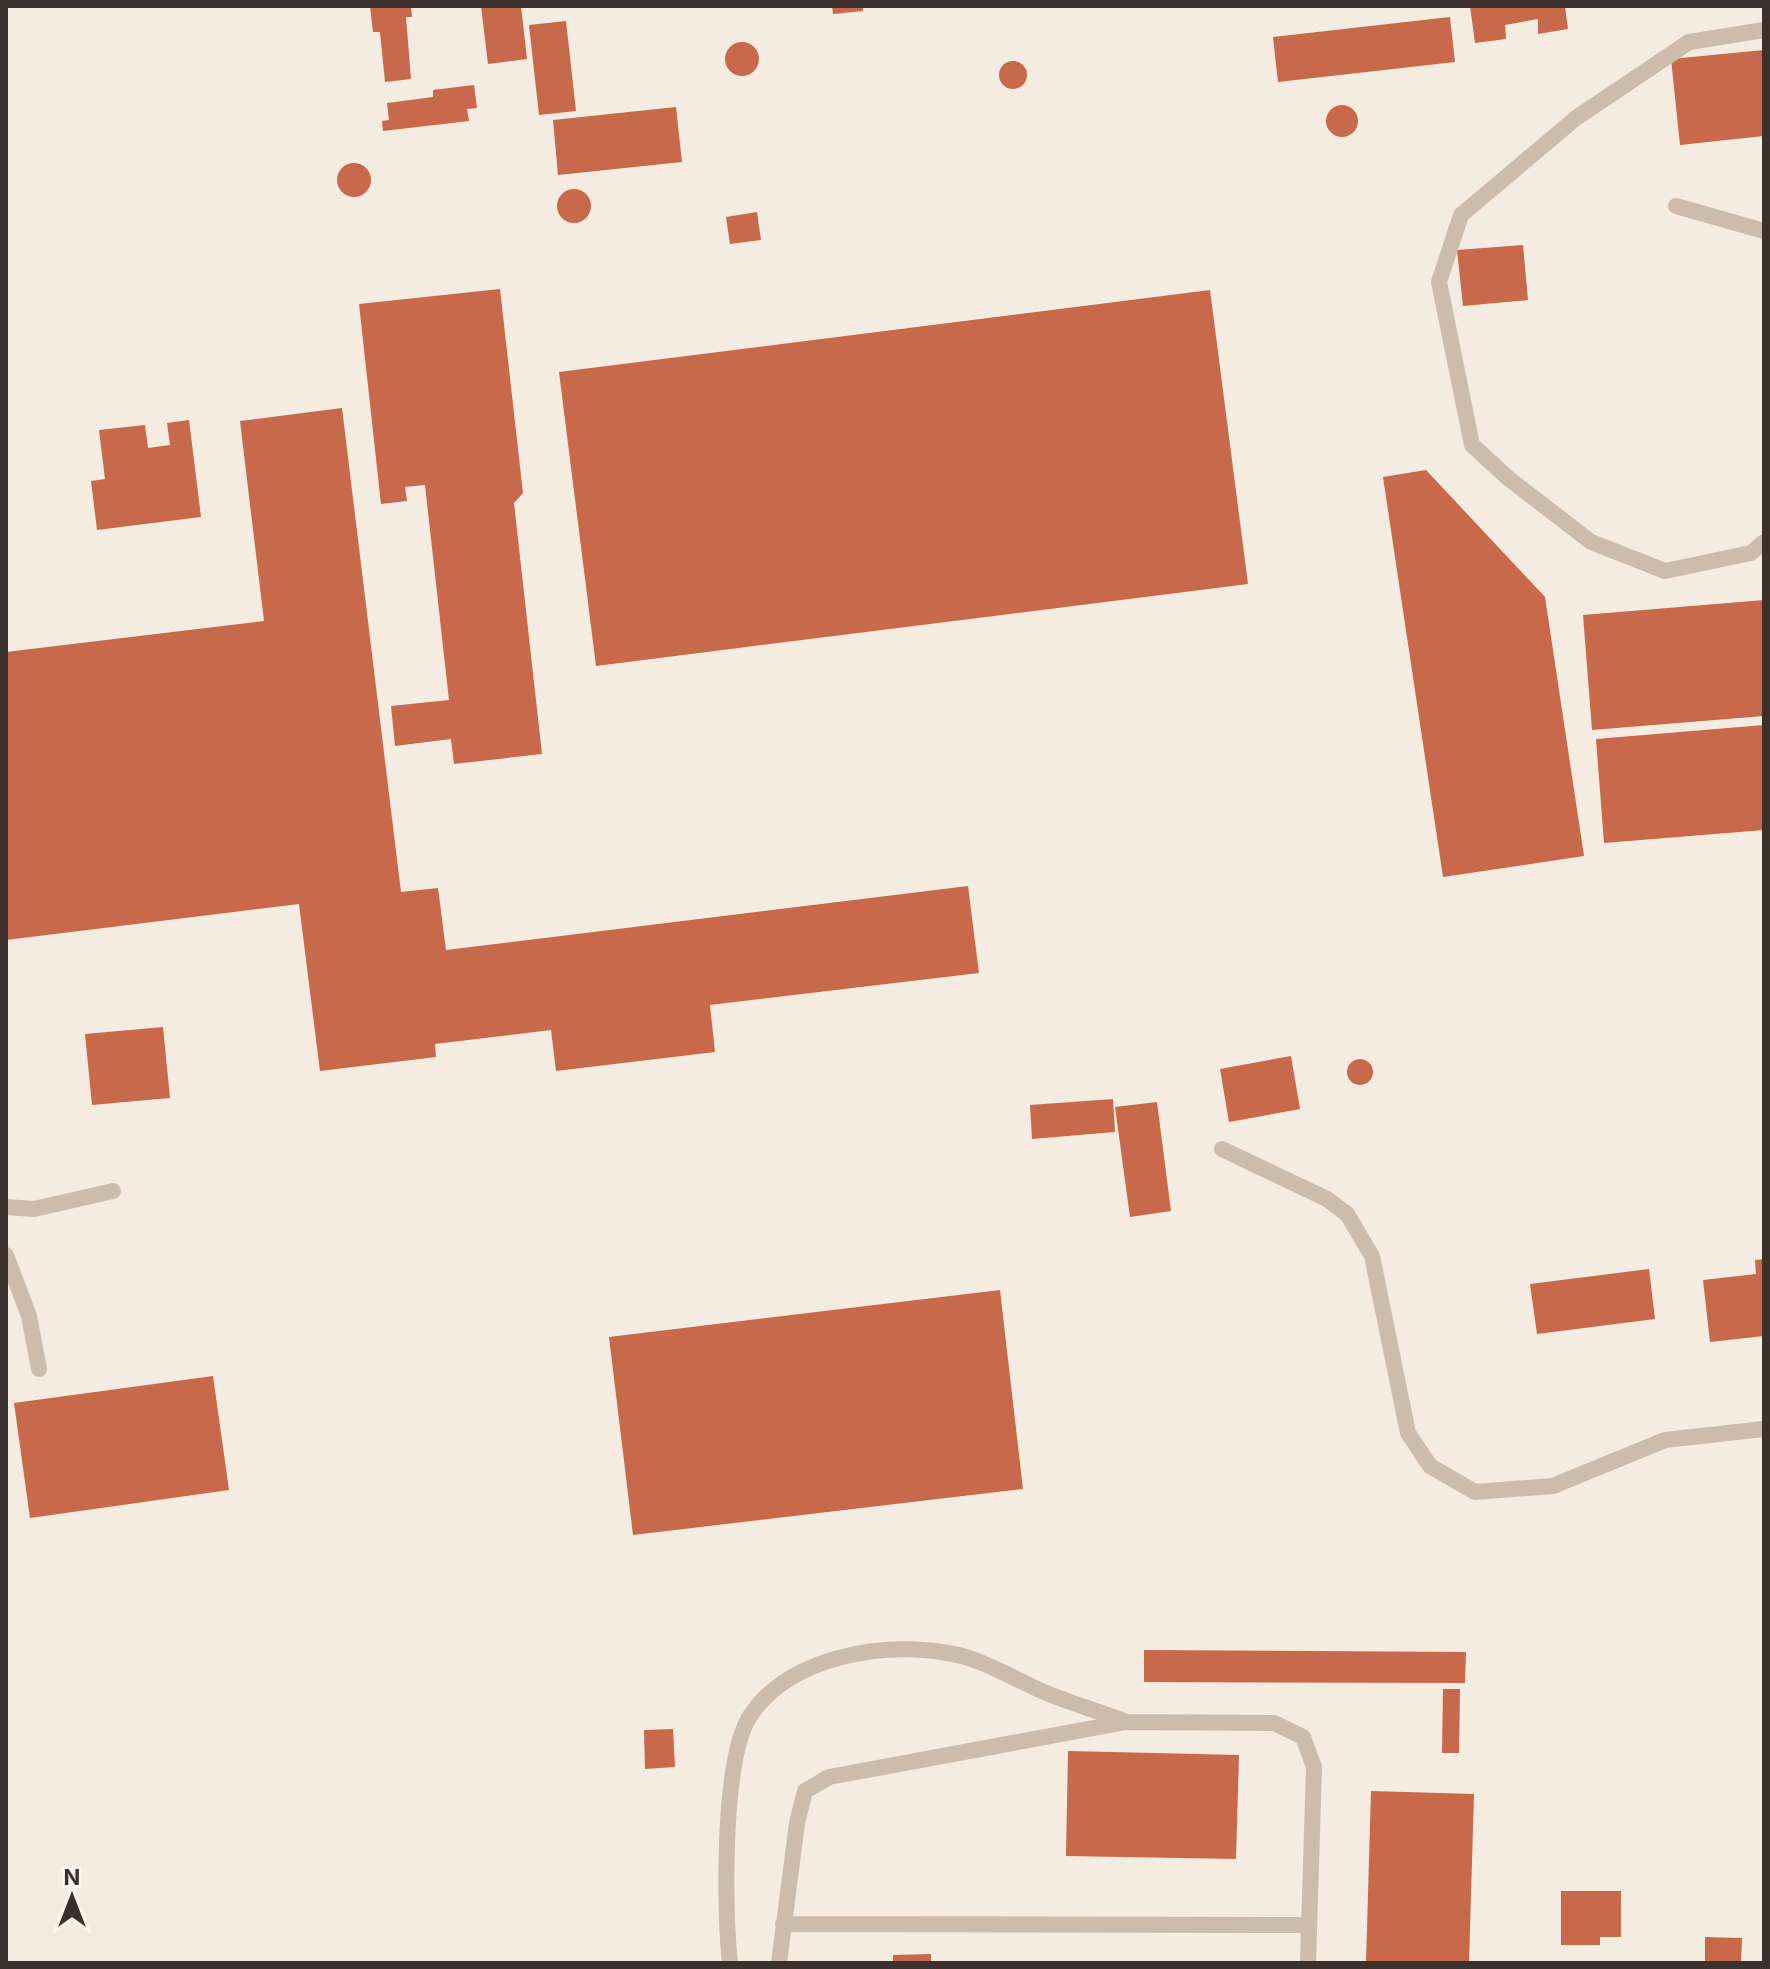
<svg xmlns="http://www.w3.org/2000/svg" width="1770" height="1969" font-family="Inter,sans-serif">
	<rect width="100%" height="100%" fill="#f4ebe1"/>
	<!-- building -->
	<path fill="#c8694b" d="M370 6H411L412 17H406L411 79 385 82 380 32H373Z
		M481 6H521L527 59 488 64Z
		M832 6H863V11L833 14Z
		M1470 6H1565L1568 29 1538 34V19L1505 25 1506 39 1475 43Z
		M1450 17 1455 62 1278 82 1273 37Z
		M566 21 576 111 539 115 529 25Z
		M725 59a17 17 0 1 1 34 0a17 17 0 1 1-34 0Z
		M1764 50V136L1680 145 1671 59Z
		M999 75a14 14 0 1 1 28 0a14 14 0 1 1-28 0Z
		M474 85 477 108 467 109 469 121 383 131 382 121 389 120 387 103 433 97V90Z
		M1326 121a16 16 0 1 1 32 0a16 16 0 1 1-32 0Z
		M676 107 682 162 558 175 553 120Z
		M337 180a17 17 0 1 1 34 0a17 17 0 1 1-34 0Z
		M557 206a17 17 0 1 1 34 0a17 17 0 1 1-34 0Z
		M757 212 761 240 730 244 726 217Z
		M1523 245 1528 300 1463 306 1457 250Z
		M500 289 523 493 514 503 542 754 454 764 451 739 395 746 391 706 449 700 425 485 405 487 407 501 381 504 359 304Z
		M1210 290 1248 584 596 666 559 372Z
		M342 408 401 892 438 888 446 950 968 886 979 973 710 1005 715 1052 556 1071 551 1030 435 1044 436 1057 320 1071 299 904 6 940V652L264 621 240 421Z
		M189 420 201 517 97 530 91 481 105 479 99 430 145 425 148 448 170 445 167 423Z
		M1426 470 1545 597 1584 856 1443 877 1383 477Z
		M1764 600V716L1592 730 1583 615Z
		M1764 725V830L1604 843 1596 739Z
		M163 1027 170 1098 92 1105 85 1034Z
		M1291 1056 1300 1109 1229 1122 1220 1069Z
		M1347 1072a13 13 0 1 1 26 0a13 13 0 1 1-26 0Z
		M1113 1099 1115 1132 1032 1139 1030 1105Z
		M1157 1102 1171 1211 1130 1217 1115 1107Z
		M1764 1259V1336L1710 1342 1703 1280 1756 1274 1755 1260Z
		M1649 1269 1655 1319 1537 1334 1530 1284Z
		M1000 1290 1023 1489 633 1535 609 1337Z
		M213 1376 229 1490 30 1518 14 1403Z
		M1144 1650 1466 1652 1465 1683 1144 1682Z
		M1443 1689H1460L1459 1753H1442Z
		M673 1729 675 1767 645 1769 644 1730Z
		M1068 1751 1239 1755 1236 1859 1066 1856Z
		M1371 1791 1474 1794 1469 1963H1366Z
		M1561 1891H1621V1937H1600V1945H1561Z
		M1705 1937 1742 1938 1741 1963H1705Z
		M931 1954V1963H893V1955Z"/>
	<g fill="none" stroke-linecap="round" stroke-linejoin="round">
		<!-- lane -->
		<path stroke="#cdbbac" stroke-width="16" d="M1764 30 1689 42 1576 118 1461 215 1439 282 1472 445 1508 478 1591 542 1665 571 1751 553 1764 542
			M1676 206 1764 231
			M1222 1149 1327 1199 1347 1214 1372 1256 1408 1433 1430 1466 1475 1492 1553 1486 1665 1440 1764 1429
			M6 1207 34 1209 113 1191
			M6 1255 29 1316 39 1369
			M783 1924 1309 1925
			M730 1963C724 1911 722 1759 750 1716 790 1656 881 1642 948 1653 981 1658 1014 1679 1044 1692 1070 1703 1098 1711 1124 1721
			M779 1963 797 1823 805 1791 829 1777 1126 1722 1274 1723 1303 1737 1314 1767 1308 1963"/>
	</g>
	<!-- border -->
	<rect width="1770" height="1969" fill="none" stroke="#3b302b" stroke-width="16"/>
	<!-- north arrow -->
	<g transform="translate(72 1897)" stroke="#fbf5ee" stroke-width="6" paint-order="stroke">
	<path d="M0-6L14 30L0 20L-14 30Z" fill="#3b302b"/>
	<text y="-12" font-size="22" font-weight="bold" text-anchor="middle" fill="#3b302b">N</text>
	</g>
</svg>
